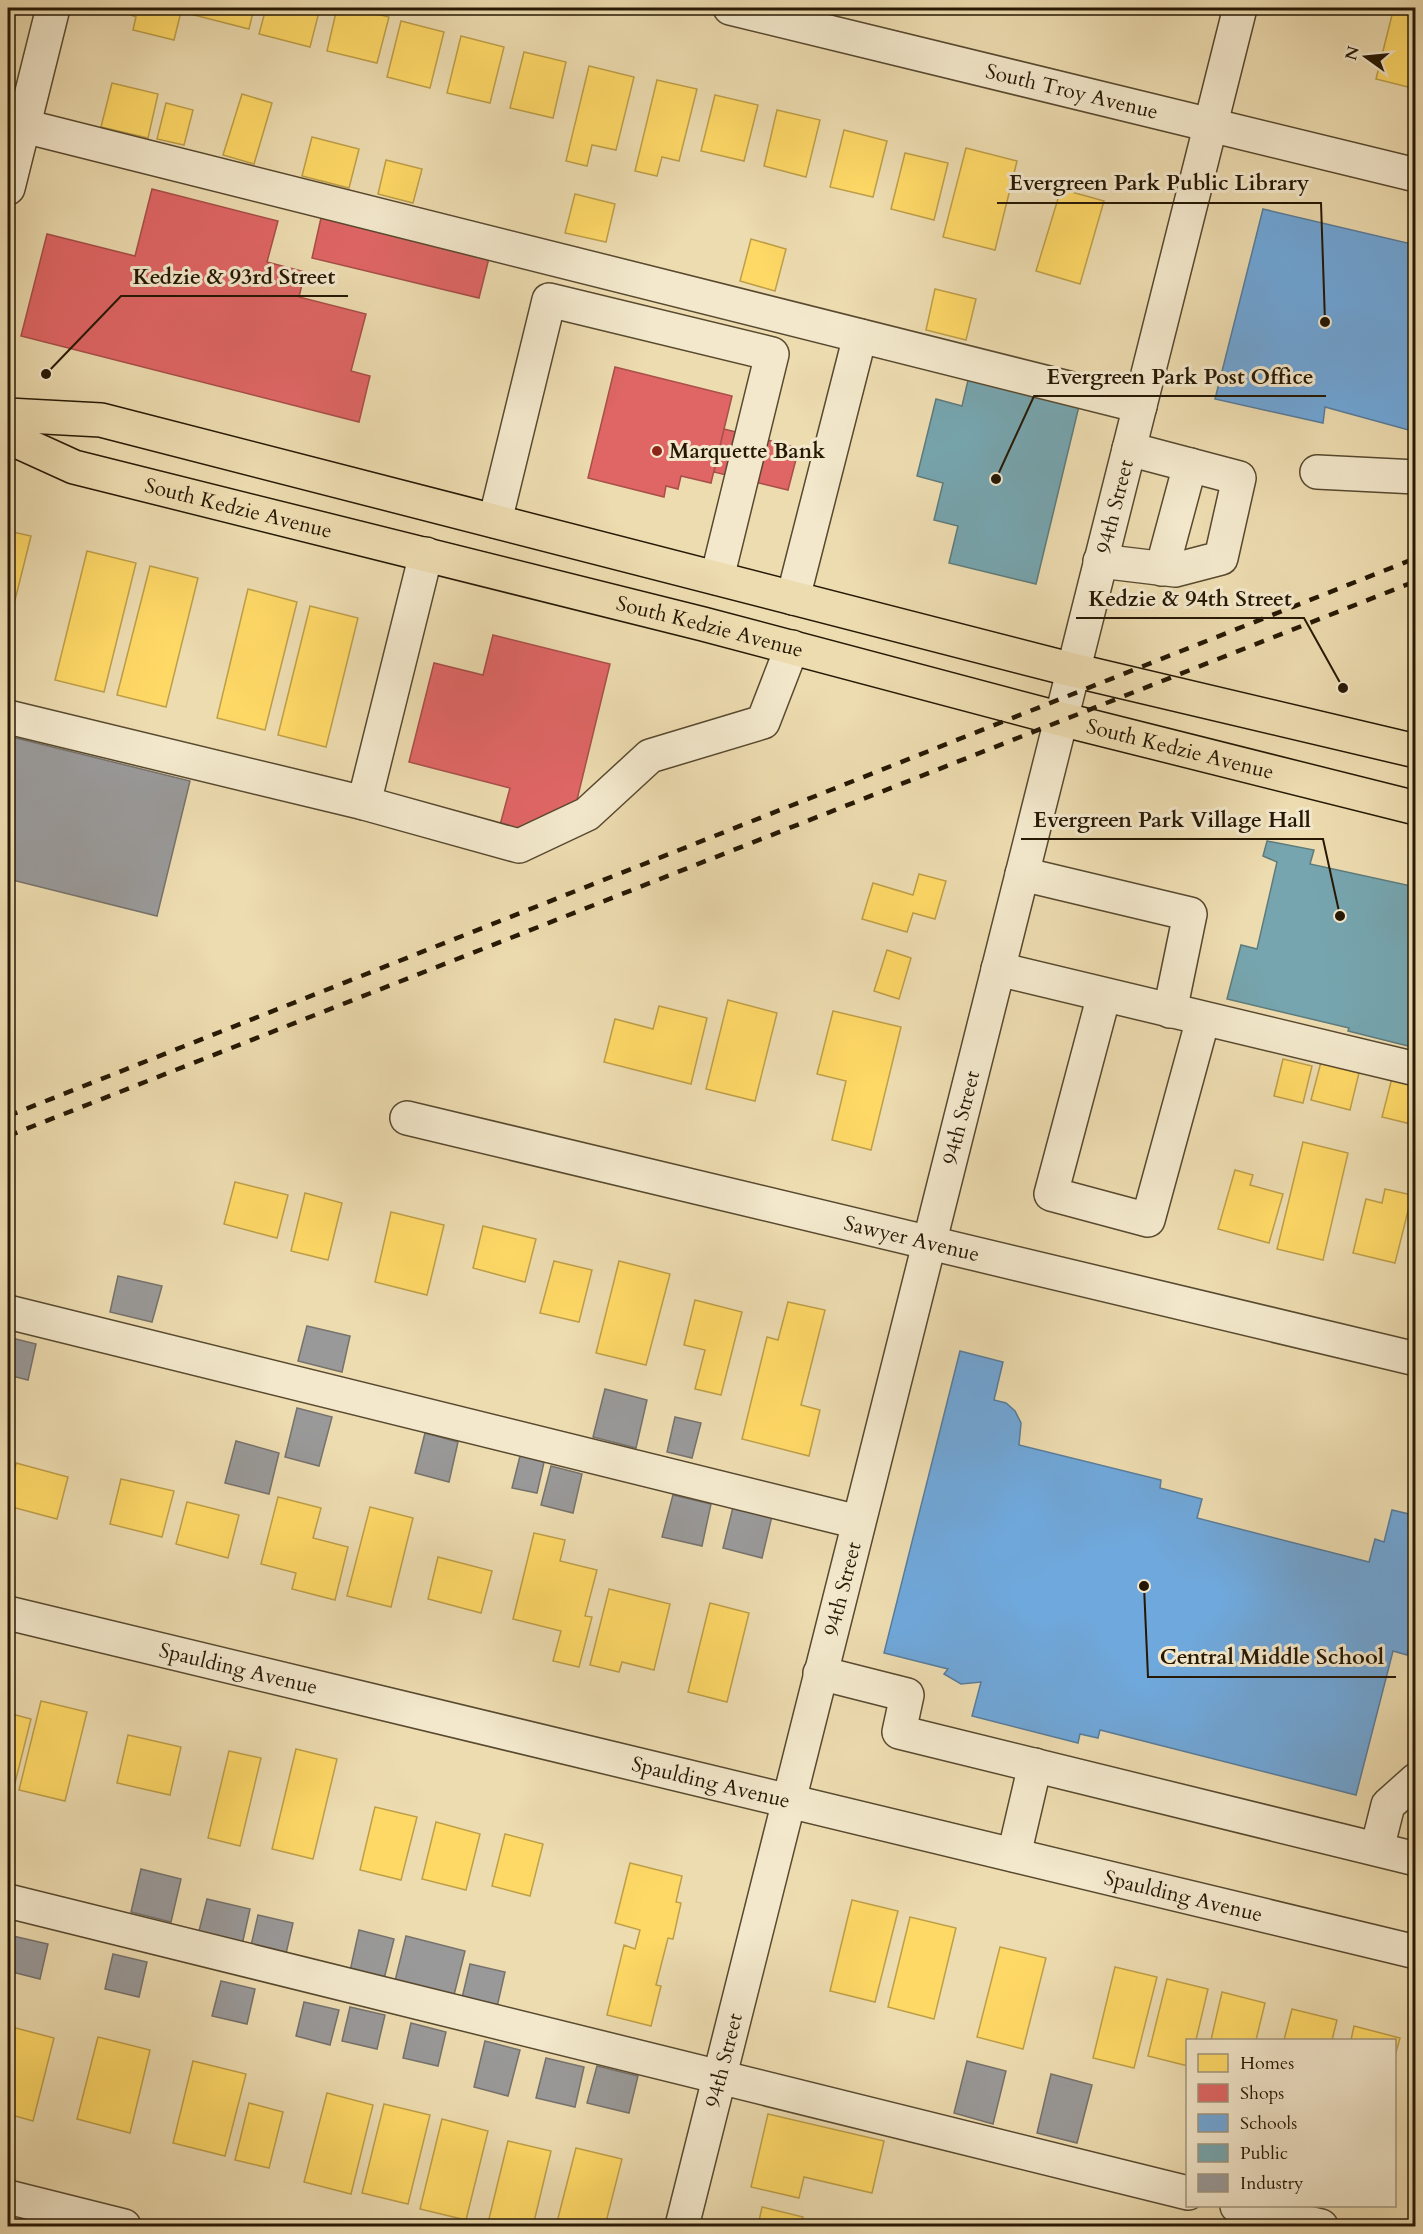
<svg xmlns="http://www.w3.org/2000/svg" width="1423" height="2234" font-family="Cardo,serif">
	<rect width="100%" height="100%" fill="#eddcb0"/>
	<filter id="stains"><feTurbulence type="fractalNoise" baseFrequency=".00333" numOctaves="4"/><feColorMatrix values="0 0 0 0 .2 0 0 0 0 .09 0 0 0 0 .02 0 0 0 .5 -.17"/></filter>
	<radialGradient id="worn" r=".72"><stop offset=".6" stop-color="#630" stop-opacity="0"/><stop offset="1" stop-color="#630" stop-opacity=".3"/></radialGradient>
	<!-- homes -->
	<path fill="#ffd966" stroke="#be9f49" stroke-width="1.5" d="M133 8H182L174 40 133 30 136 17 131 15Z
		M192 8H254L249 29 190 14Z
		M266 8H320L310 47 259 34Z
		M337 8H349L389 17 377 63 327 51Z
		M1121 8H1146L1145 13Z
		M1393 11 1416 16V89L1376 79Z
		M401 21 444 32 430 88 387 77Z
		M461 36 504 47 490 103 447 93Z
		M524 52 566 62 553 118 510 108Z
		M589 66 634 77 616 150 592 145 587 166 566 161Z
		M657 80 697 89 679 161 662 157 657 176 635 171Z
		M112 83 158 94 148 138 101 127Z
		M242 94 272 103 254 164 223 155Z
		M715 95 758 105 744 161 701 151Z
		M166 103 193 110 184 145 157 139Z
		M777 110 820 120 806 177 764 166Z
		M844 130 887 141 873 197 830 187Z
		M312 137 359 149 349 188 302 176Z
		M966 148 1017 161 995 250 943 237Z
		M905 153 948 163 934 220 891 209Z
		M386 160 422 169 413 203 378 194Z
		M1061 189 1104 201 1080 284 1036 271Z
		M575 194 615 204 606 242 565 233Z
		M751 239 786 249 775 291 740 281Z
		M935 289 976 299 966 340 926 330Z
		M8 531 31 536 8 628Z
		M87 551 136 563 104 692 55 680Z
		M150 566 198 578 166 707 117 695Z
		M248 589 297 602 265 730 217 718Z
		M310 606 358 618 326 747 278 735Z
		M919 874 946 881 935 919 913 913 907 932 862 919 873 883 913 895Z
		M887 950 911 958 899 999 874 991Z
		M728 1000 777 1013 755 1101 706 1089Z
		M659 1006 707 1018 691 1084 604 1062 615 1019 653 1029Z
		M833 1011 901 1027 871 1150 832 1140 846 1081 817 1074Z
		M1283 1059 1312 1066 1303 1103 1274 1096Z
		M1321 1062 1359 1073 1350 1110 1311 1100Z
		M1392 1078 1416 1084V1103L1411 1124 1382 1117Z
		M1303 1142 1348 1153 1323 1260 1277 1249Z
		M1235 1170 1253 1175 1250 1185 1283 1194 1269 1243 1218 1229Z
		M235 1182 288 1195 277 1238 224 1224Z
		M1385 1189 1412 1195 1395 1263 1353 1253 1366 1199 1382 1203Z
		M305 1193 342 1203 328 1260 291 1251Z
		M391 1212 444 1225 427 1295 375 1282Z
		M483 1226 536 1239 525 1282 473 1268Z
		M554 1261 592 1270 579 1322 540 1313Z
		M619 1261 670 1274 646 1365 596 1353Z
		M695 1300 742 1312 721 1395 695 1389 705 1350 684 1345Z
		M788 1302 825 1310 801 1405 820 1410 809 1456 742 1439 767 1337 778 1340Z
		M16 1463 68 1477 57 1519 8 1506Z
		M121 1479 174 1491 162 1537 110 1524Z
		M278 1497 321 1508 313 1538 348 1547 335 1600 292 1589 296 1573 261 1564Z
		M187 1502 239 1515 228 1558 176 1544Z
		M370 1507 413 1518 391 1607 347 1596Z
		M534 1533 565 1540 560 1561 597 1570 585 1616 592 1617 579 1667 553 1661 561 1631 513 1619Z
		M438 1557 492 1571 481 1613 428 1599Z
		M609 1589 670 1604 654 1670 622 1662 619 1672 590 1665Z
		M710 1603 749 1613 727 1702 688 1692Z
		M41 1701 87 1712 65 1801 19 1790Z
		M8 1713 31 1719 8 1811Z
		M128 1735 181 1747 170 1795 117 1783Z
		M296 1749 337 1759 313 1859 272 1849Z
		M229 1751 261 1758 240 1846 208 1838Z
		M375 1807 417 1817 401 1880 360 1870Z
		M436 1822 480 1834 466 1890 422 1879Z
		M505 1834 543 1844 530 1896 492 1886Z
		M630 1863 682 1876 676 1902 681 1903 673 1939 668 1938 656 1985 661 1986 651 2026 607 2015 624 1945 635 1949 640 1930 615 1923Z
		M852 1900 898 1911 875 2002 830 1991Z
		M910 1917 956 1928 934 2019 888 2007Z
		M1000 1947 1046 1958 1023 2049 977 2037Z
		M1115 1967 1157 1977 1134 2068 1093 2058Z
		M1167 1979 1208 1989 1196 2040H1188V2066L1148 2056Z
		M1222 1992 1265 2003 1256 2040H1211Z
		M1292 2009 1337 2020 1332 2040H1284Z
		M8 2026 54 2038 33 2121 8 2114Z
		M1354 2026 1400 2038 1394 2059V2040H1351Z
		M98 2037 150 2050 130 2133 77 2119Z
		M193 2061 246 2074 225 2156 173 2143Z
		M327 2093 373 2105 351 2194 304 2182Z
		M249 2103 283 2112 269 2168 235 2160Z
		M384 2104 430 2115 408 2204 362 2193Z
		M768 2114 884 2141 872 2193 804 2177 799 2198 751 2187Z
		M442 2119 488 2131 466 2220 420 2209Z
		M508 2141 551 2151 533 2226H504L488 2223Z
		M576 2148 622 2159 605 2226H556Z
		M762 2207 803 2217 801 2226H758Z"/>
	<!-- shops -->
	<path fill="#e06666" stroke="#a84f49" stroke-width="1.5" d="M152 189 278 221 267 262 305 272 299 297 366 314 351 371 370 376 359 422 21 336 47 234 135 256Z
		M321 218 489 258 479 298 312 258Z
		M615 367 732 396 711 483 681 476 678 489 666 486 664 497 588 478Z
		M724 429 799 448 788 490 714 472Z
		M493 635 610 664 576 804 518 830 500 825 510 788 409 762 434 663 483 675Z"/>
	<!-- schools -->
	<path fill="#6fa8dc" stroke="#597d9b" stroke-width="1.5" d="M1263 209 1416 245V432L1325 407 1323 423 1215 399Z
		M960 1351 1003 1362 994 1400 1006 1403 1015 1411 1021 1423 1019 1445 1161 1480 1160 1488 1202 1499 1197 1518 1369 1562 1375 1539 1384 1542 1392 1510 1409 1514 1416 1488V1643L1410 1641 1407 1655 1393 1651 1356 1795 1100 1730 1098 1738 1080 1734 1078 1743 972 1716 981 1682 961 1684 944 1674 948 1669 884 1653Z"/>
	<!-- public -->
	<path fill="#76a5af" stroke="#5e7b7c" stroke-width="1.5" d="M969 376 1080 402 1036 584 949 563 958 526 934 520 943 483 917 476 936 399 962 406Z
		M1267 841 1314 850 1310 864 1416 887V1048L1348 1031 1349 1028 1227 999 1241 945 1257 949 1277 862 1263 856Z"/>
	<!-- industry -->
	<path fill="#999" stroke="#76726c" stroke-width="1.5" d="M8 736 190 781 157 916 8 879Z
		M118 1276 162 1286 152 1322 110 1312Z
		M307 1326 350 1336 342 1372 298 1361Z
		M8 1337 36 1344 28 1380 8 1375Z
		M605 1389 647 1400 636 1448 593 1437Z
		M297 1408 332 1417 319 1466 285 1457Z
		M675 1417 701 1423 692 1458 667 1452Z
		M425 1433 458 1442 449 1482 415 1473Z
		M236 1441 279 1453 269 1494 225 1483Z
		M521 1452 545 1458 537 1493 512 1488Z
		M551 1466 582 1474 573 1513 541 1505Z
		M673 1495 711 1504 702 1546 662 1537Z
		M733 1507 772 1516 762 1558 723 1548Z
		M141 1869 181 1879 171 1922 131 1912Z
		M207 1899 250 1909 242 1945 198 1935Z
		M258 1915 293 1923 285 1958 250 1950Z
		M359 1930 394 1939 384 1979 350 1971Z
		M13 1936 48 1944 40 1979 8 1971Z
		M406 1936 465 1951 454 1995 395 1981Z
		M113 1954 147 1962 139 1997 105 1989Z
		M470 1964 505 1972 497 2007 462 1998Z
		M221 1981 255 1989 247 2024 212 2016Z
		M304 2002 339 2010 330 2045 296 2036Z
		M350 2007 385 2015 377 2049 342 2041Z
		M411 2023 446 2032 438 2066 403 2058Z
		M485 2041 520 2050 508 2096 474 2087Z
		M546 2058 584 2067 575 2107 536 2098Z
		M967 2061 1006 2071 993 2124 954 2113Z
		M597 2066 638 2076 629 2113 587 2103Z
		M1051 2074 1092 2085 1077 2143 1037 2133Z"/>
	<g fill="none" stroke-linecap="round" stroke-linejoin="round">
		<!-- minor casing -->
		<g stroke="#58492f" stroke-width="36">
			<g id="minor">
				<path id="s1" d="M730 8 1416 175"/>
				<path d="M8 122 1140 406"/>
				<path d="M8 188 53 8"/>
				<path d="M1317 472 1416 477"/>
				<path d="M495 521 549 300 772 354 717 578"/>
				<path d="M1100 561 1175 570 1221 558 1239 478 1129 449"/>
				<path d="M1162 569 1190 465"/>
				<path d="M793 598 860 336"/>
				<path d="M8 717 364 803 519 846 587 814 650 756 763 722 792 647"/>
				<path d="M364 803 426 554"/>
				<path d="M1022 874 1190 914 1170 1011"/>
				<path d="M998 969 1416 1069"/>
				<path d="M1104 995 1051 1194 1148 1220 1203 1019"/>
				<path id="s2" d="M407 1118 1416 1359"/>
				<path d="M8 1312 858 1522"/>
				<path id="s3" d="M8 1613 1416 1952"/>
				<path d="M820 1673 907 1695 899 1732 1416 1859"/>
				<path d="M1377 1849 1388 1805 1416 1780"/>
				<path d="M1014 1855 1035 1765"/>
				<path d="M8 1901 1188 2193"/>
				<path d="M8 2197 124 2226"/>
				<path d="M1237 2206 1321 2226"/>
				<path id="s4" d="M682 2226 1240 8"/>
			</g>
		</g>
		<!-- major casing -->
		<g stroke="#261804" stroke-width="36">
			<g id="major">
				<path d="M8 415 101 420 1073 670 1416 751"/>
				<path id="s5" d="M8 437 74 467 703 624 1061 719 1416 808"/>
			</g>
		</g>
		<!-- minor -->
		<use href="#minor" stroke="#f3e8cc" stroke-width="33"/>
		<!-- major -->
		<use href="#major" stroke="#eddcb0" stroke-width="33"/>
		<!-- rail -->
		<path stroke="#261804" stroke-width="4.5" stroke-dasharray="10 10" stroke-linecap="butt" d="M8 1116 1416 558
			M8 1136 1416 581"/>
	</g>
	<!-- markers -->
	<circle fill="#8f2418" stroke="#f3e8cc" stroke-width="2" cx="657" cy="451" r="6"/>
	<g text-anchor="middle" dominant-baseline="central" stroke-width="6" stroke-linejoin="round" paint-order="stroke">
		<!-- street labels -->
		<g font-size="21" fill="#261804" stroke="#f3e8cc">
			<text stroke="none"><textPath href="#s1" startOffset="352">South Troy Avenue</textPath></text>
			<text stroke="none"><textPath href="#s4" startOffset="1773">94th Street</textPath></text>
			<text stroke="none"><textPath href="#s5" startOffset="242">South Kedzie Avenue</textPath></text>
			<text stroke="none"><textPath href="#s5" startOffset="728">South Kedzie Avenue</textPath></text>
			<text stroke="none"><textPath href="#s5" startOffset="1214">South Kedzie Avenue</textPath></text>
			<text stroke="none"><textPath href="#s4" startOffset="1143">94th Street</textPath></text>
			<text stroke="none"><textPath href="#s2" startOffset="519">Sawyer Avenue</textPath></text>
			<text stroke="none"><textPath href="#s4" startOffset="657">94th Street</textPath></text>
			<text stroke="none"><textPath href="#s3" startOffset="237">Spaulding Avenue</textPath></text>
			<text stroke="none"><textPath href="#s3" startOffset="723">Spaulding Avenue</textPath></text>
			<text stroke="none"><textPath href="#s3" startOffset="1209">Spaulding Avenue</textPath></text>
			<text stroke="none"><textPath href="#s4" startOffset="171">94th Street</textPath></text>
		</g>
		<!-- poi labels -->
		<g font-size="21" font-weight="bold" fill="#261804" stroke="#f3e8cc" text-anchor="start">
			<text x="669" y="451">Marquette Bank</text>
		</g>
	</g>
	<!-- callouts -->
	<path fill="none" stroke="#261804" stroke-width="2" d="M1325 322L1321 203H997M46 374L121 296H348M996 479L1034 396H1326M1343 688L1304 618H1076M1340 916L1323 839H1021M1144 1586L1148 1677H1396"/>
	<g fill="#261804" stroke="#f3e8cc" stroke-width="2">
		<circle cx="1325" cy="322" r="6"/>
		<circle cx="46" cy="374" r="6"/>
		<circle cx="996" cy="479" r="6"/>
		<circle cx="1343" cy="688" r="6"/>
		<circle cx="1340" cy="916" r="6"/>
		<circle cx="1144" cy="1586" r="6"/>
	</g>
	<g font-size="22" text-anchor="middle" font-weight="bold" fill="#261804" stroke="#f3e8cc" stroke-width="6" stroke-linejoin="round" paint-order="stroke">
		<text x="1159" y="190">Evergreen Park Public Library</text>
		<text x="234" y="284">Kedzie &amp; 93rd Street</text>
		<text x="1180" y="384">Evergreen Park Post Office</text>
		<text x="1190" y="606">Kedzie &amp; 94th Street</text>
		<text x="1172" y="827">Evergreen Park Village Hall</text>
		<text x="1272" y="1664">Central Middle School</text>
	</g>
	<!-- margin -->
	<rect width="1423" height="2234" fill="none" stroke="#eddcb0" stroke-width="30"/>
	<rect x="9" y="9" width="1405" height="2216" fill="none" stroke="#261804" stroke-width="3"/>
	<rect x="15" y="15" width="1393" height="2204" fill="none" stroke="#261804" stroke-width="1.5"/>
	<!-- legend -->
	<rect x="1186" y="2039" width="210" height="168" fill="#f3e8cc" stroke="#a1957c" stroke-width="1.5"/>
	<rect x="1198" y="2054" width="30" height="18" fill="#ffd966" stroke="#a1957c" stroke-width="1.5"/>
	<text x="1240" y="2069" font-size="18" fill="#261804">Homes</text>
	<rect x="1198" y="2084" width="30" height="18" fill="#e06666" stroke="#a1957c" stroke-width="1.5"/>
	<text x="1240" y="2099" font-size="18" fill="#261804">Shops</text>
	<rect x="1198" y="2114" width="30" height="18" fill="#6fa8dc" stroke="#a1957c" stroke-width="1.5"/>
	<text x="1240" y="2129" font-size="18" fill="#261804">Schools</text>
	<rect x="1198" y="2144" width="30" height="18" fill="#76a5af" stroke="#a1957c" stroke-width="1.5"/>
	<text x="1240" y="2159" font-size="18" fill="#261804">Public</text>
	<rect x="1198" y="2174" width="30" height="18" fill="#999999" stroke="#a1957c" stroke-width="1.5"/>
	<text x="1240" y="2189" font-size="18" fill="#261804">Industry</text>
	<!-- north arrow -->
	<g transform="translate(1366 57) rotate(285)" stroke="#f3e8cc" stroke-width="4.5" paint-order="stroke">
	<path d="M0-4.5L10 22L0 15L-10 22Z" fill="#261804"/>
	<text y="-9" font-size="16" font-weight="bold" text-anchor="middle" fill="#261804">N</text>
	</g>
	<rect width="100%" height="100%" filter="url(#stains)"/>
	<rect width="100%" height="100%" fill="url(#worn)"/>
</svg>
